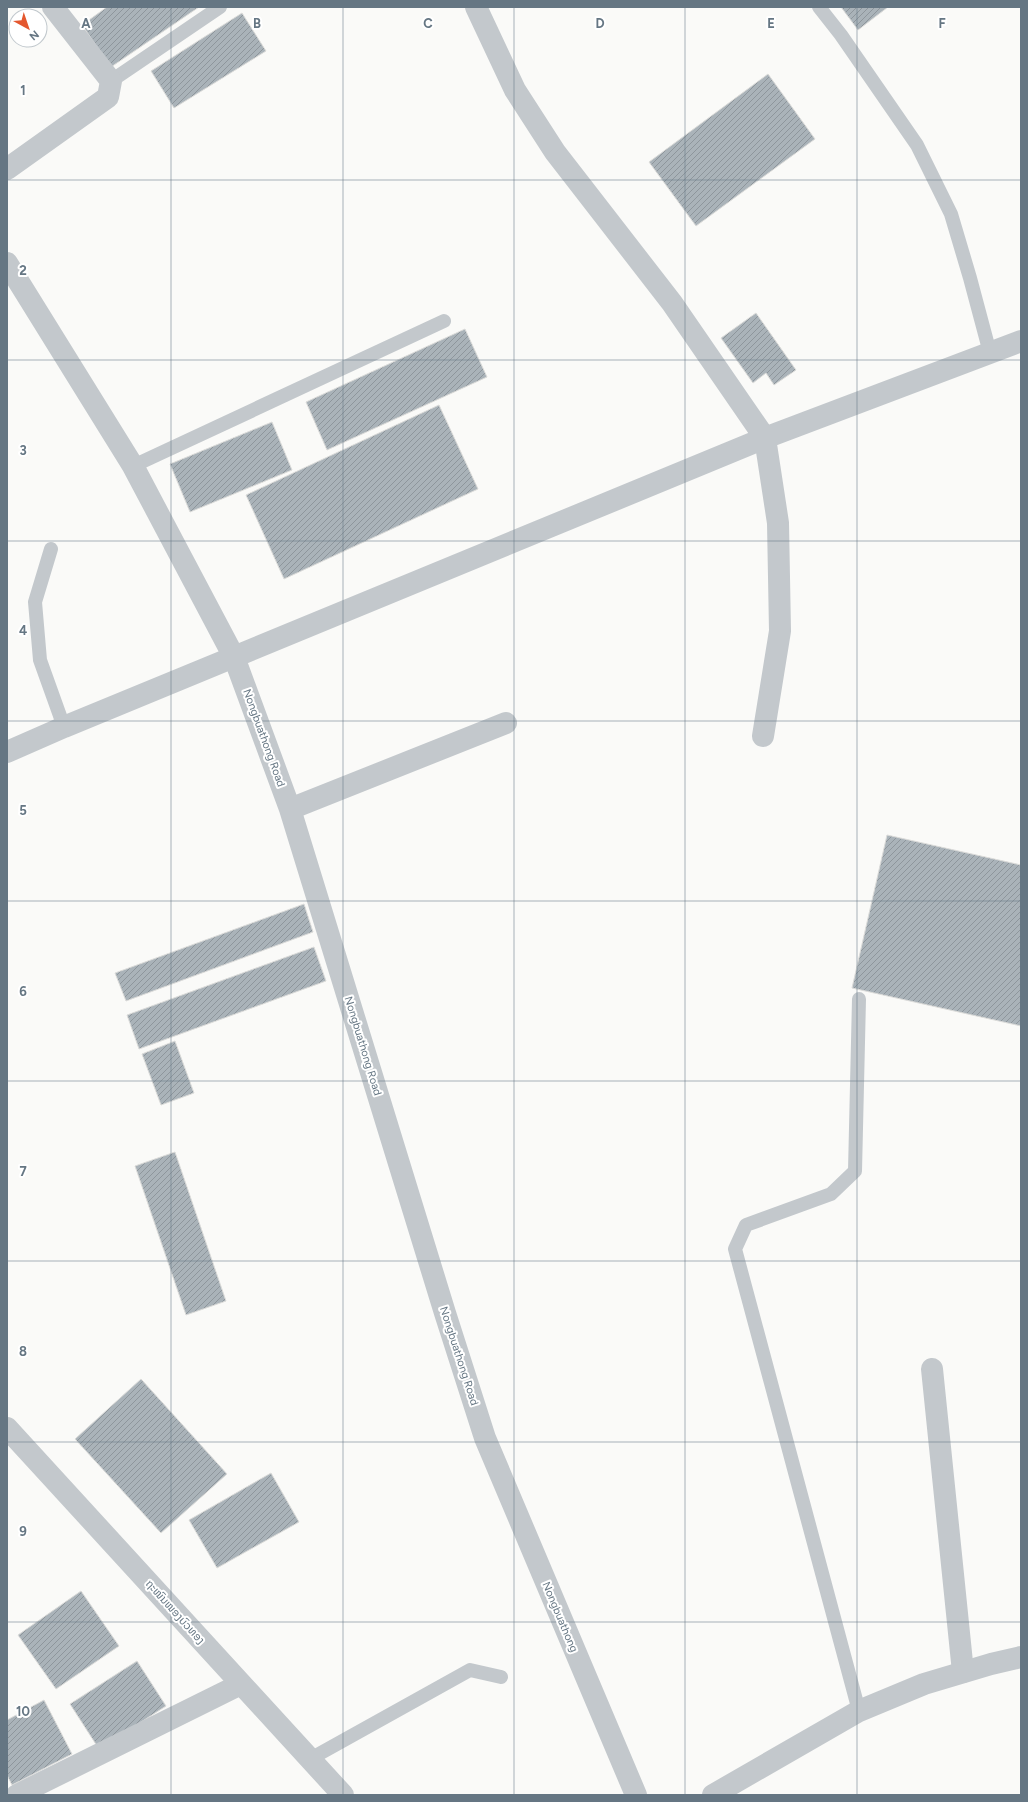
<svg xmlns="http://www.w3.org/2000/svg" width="1028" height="1802" font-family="Figtree,'Noto Sans Lao',sans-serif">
	<defs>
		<pattern id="building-hatch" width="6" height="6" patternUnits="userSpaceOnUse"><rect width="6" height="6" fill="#aab3b9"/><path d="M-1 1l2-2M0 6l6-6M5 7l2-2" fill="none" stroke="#8e969c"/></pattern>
	</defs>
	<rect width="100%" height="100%" fill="#fafaf8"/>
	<!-- building -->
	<path fill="url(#building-hatch)" stroke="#dcdcda" d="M107 7H199L111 67 82 25Z
		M841 7H888L858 30Z
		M242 13 266 51 174 108 151 71Z
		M768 74 815 139 696 226 649 162Z
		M756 313 796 370 774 385 766 373 753 383 721 338Z
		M465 329 487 377 327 450 306 402Z
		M439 405 478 489 284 579 246 495Z
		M272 422 292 470 190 512 170 464Z
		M887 835 1021 865V1026L852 988Z
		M304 904 313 932 126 1001 115 973Z
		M314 947 326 981 139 1049 127 1015Z
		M175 1041 194 1093 161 1105 142 1054Z
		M175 1152 226 1301 186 1315 135 1166Z
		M141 1379 227 1474 161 1533 75 1439Z
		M271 1473 299 1522 217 1568 189 1520Z
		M81 1591 119 1646 56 1689 18 1635Z
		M137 1661 166 1706 99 1749 70 1704Z
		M44 1700 72 1754 12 1785 7 1775V1720Z"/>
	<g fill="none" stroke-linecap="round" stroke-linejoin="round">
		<!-- service -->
		<path stroke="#c3c8cc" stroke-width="14" d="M819 7 841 35 917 145 951 214 970 278 990 353
			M111 81 220 7
			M133 466 444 321
			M51 549 35 602 40 660 64 727
			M859 1711 735 1249 746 1225 831 1194 855 1171 859 999
			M310 1759 470 1670 501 1677"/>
		<!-- minor -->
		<path stroke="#c3c8cc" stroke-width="22" d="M476 7 515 90 555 152 672 303 765 438 778 523 780 631 763 736
			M7 169 108 97 111 81 53 7
			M7 263 133 466 234 657 290 809 445 1313 485 1438 636 1795
			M7 752 64 727 765 438 1021 341
			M290 809 506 723
			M932 1369 963 1672
			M7 1428 343 1795
			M17 1795 241 1684"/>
		<!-- tertiary -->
		<path stroke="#c3c8cc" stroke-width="22" d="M713 1795 859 1711 924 1684 991 1664 1021 1657"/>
	</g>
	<!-- grid -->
	<path fill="none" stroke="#657683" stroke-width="1" stroke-opacity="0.55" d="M171 7V1795M343 7V1795M514 7V1795M685 7V1795M857 7V1795M7 180H1021M7 360H1021M7 541H1021M7 721H1021M7 901H1021M7 1081H1021M7 1261H1021M7 1442H1021M7 1622H1021"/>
	<g text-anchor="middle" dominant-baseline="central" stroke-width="4" stroke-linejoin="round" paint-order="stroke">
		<!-- street labels -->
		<g font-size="11" fill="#657683" stroke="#fff">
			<text transform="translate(264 738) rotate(70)">Nongbuathong Road</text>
			<text transform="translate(363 1046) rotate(73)">Nongbuathong Road</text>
			<text transform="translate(459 1356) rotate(72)">Nongbuathong Road</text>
			<text transform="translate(175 1612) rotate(48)">ຖະໜົນໜອງບົວທອງ</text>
			<text transform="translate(560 1617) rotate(67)">Nongbuathong</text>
		</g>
	</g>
	<g font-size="13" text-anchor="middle" font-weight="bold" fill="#657683" stroke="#fff" stroke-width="4" stroke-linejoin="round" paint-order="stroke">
		<text x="86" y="28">A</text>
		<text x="257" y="28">B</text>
		<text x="428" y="28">C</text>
		<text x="600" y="28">D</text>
		<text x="771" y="28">E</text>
		<text x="942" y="28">F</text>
		<text x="23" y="95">1</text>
		<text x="23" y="275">2</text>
		<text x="23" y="455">3</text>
		<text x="23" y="635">4</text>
		<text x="23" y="815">5</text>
		<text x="23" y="996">6</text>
		<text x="23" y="1176">7</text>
		<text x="23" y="1356">8</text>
		<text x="23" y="1536">9</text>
		<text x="23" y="1716">10</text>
	</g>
	<!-- border -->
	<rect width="1028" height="1802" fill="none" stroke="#657683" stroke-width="16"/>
	<!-- north arrow -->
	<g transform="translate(28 28) rotate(140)"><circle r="19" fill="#ffffff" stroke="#c1c8cd"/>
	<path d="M0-3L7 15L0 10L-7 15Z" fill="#e4572e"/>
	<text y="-6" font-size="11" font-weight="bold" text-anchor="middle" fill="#657683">N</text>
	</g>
</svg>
